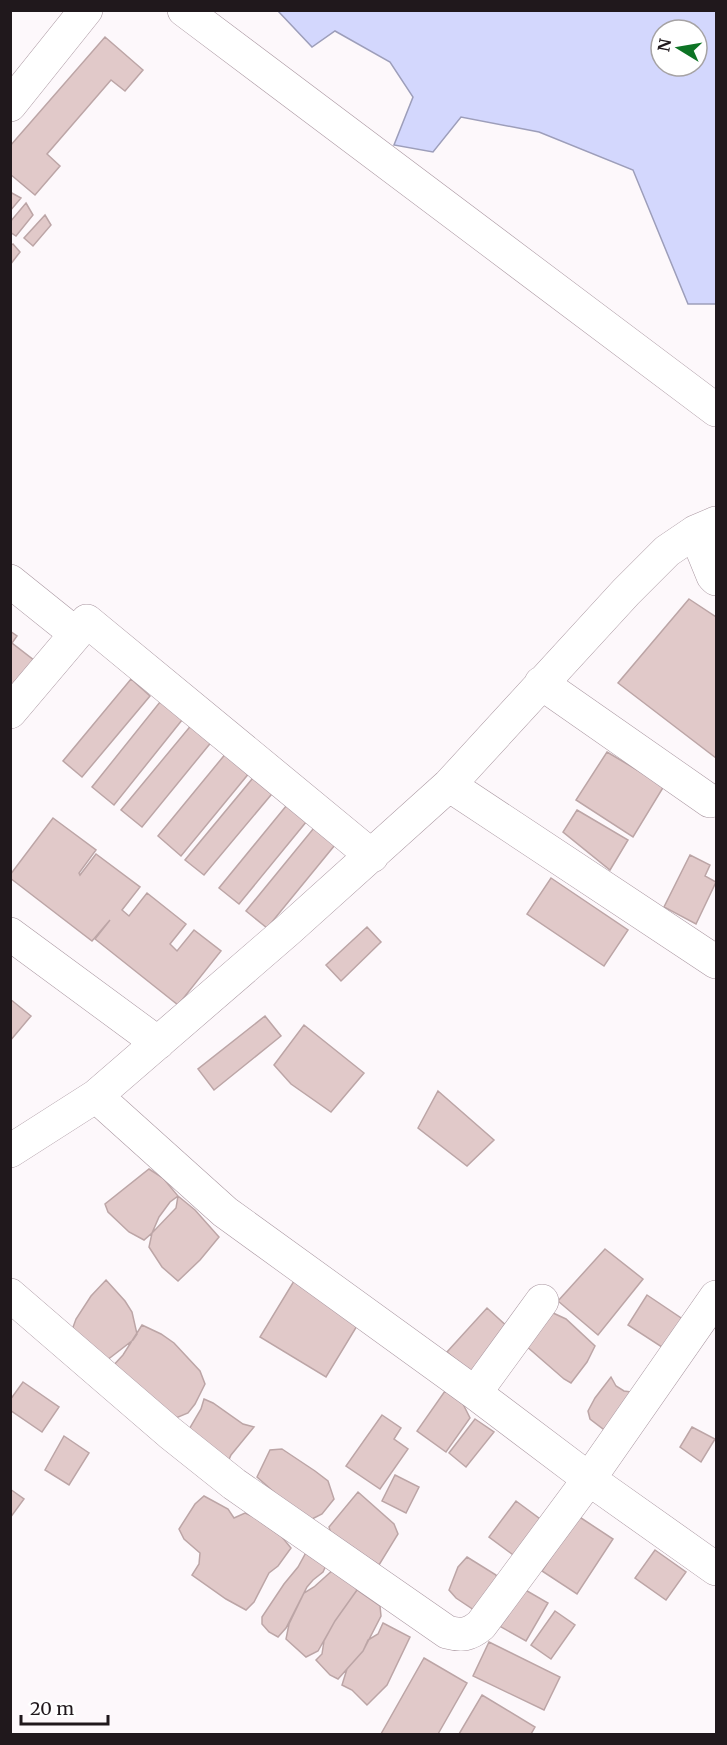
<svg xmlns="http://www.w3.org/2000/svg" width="727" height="1745" font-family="Merriweather,serif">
	<rect width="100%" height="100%" fill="#fdf8fb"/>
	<!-- water -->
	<path fill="#d3d7fd" stroke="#9d9eba" stroke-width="1.5" fill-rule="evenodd" d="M278 11H716V304H688L633 170 539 132 461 117 433 152 394 145 413 97 390 62 335 31 312 47ZM661 30H697V66H661Z"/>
	<!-- building -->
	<path fill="#e1c9c9" stroke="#bca5a6" stroke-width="1.5" d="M105 37 143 70 125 91 111 80 47 154 60 166 35 195 10 174V146Z
		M10 192 21 198 10 211Z
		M26 203 33 215 16 236 10 232V222Z
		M45 215 51 225 33 246 24 238Z
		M13 244 20 252 10 265V246Z
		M689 599 716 617V758L618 683Z
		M10 631 17 636 12 643 35 661 10 694Z
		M131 679 150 696 82 777 63 761Z
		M164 697 186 715 114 805 92 787Z
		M193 723 213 740 142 827 121 810Z
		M227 752 250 772 181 856 158 836Z
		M607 752 664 786 633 837 576 800Z
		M257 773 276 789 204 875 185 860Z
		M291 800 311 816 239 904 219 888Z
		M577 810 628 840 610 870 563 832Z
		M53 818 96 850 79 873 80 875 96 854 140 887 122 910 129 916 147 893 186 924 170 944 177 951 194 930 221 951 178 1005 95 939 110 920 92 941 10 878V875Z
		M318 823 339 840 267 928 246 911Z
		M690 855 710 865 705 876 716 882 696 924 664 907Z
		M551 878 628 930 604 966 527 914Z
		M367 927 381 942 341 981 326 965Z
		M10 999 31 1016 10 1041Z
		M265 1016 281 1036 214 1090 198 1069Z
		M304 1025 364 1073 331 1112 291 1084 274 1065Z
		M438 1091 494 1140 467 1166 418 1128Z
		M149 1169 163 1178 178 1196 170 1202 159 1217 152 1233 144 1240 129 1232 108 1212 105 1204Z
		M178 1196 195 1210 219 1237 200 1260 178 1281 162 1267 149 1247 152 1233 176 1208Z
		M605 1249 643 1279 598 1335 558 1301Z
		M106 1280 125 1301 132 1312 137 1334 133 1340 102 1364 72 1330 76 1319 91 1296Z
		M294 1281 360 1321 326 1377 260 1337Z
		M647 1295 690 1324 671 1353 628 1325Z
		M538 1306 566 1319 595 1346 587 1362 571 1383 564 1379 525 1345Z
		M487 1308 511 1330 479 1380 447 1352Z
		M142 1325 161 1334 174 1343 200 1371 205 1384 195 1404 188 1413 176 1418 112 1367 123 1355Z
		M611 1377 616 1386 624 1391 632 1392 611 1435 590 1419 588 1411 595 1398Z
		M23 1382 59 1407 42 1432 10 1410V1400Z
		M445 1391 463 1404 470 1418 446 1452 417 1431Z
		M204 1399 213 1403 243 1424 254 1427 231 1455 227 1464 188 1431 201 1409Z
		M382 1415 401 1428 394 1439 408 1449 380 1489 346 1466Z
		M475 1419 494 1432 466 1467 449 1453Z
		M692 1427 715 1439 701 1462 680 1447Z
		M64 1436 89 1453 69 1485 45 1470Z
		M282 1449 315 1471 328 1481 334 1499 322 1514 310 1520 283 1500 257 1477 270 1450Z
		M395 1475 419 1487 406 1513 382 1501Z
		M10 1489 24 1499 10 1518Z
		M358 1492 394 1524 398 1534 379 1565 331 1534 329 1527Z
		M204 1496 228 1509 234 1518 245 1513 254 1517 282 1537 291 1548 278 1566 269 1573 254 1602 246 1610 226 1599 192 1575 199 1564 200 1553 184 1539 179 1529 195 1504Z
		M516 1501 551 1527 524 1563 489 1537Z
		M578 1516 613 1539 577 1594 542 1571Z
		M309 1547 328 1561 323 1572 313 1580 307 1587 286 1628 278 1637 269 1632 262 1624V1617L284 1584 298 1567Z
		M655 1550 686 1572 666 1600 635 1578Z
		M467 1557 496 1575 499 1587 477 1612 456 1598 449 1590 458 1567Z
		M334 1569 351 1582 357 1590 335 1621 318 1651 306 1657 286 1639 289 1624 304 1593 314 1587Z
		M515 1584 548 1603 526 1641 494 1623Z
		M357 1590 380 1606 381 1616 363 1651 338 1679 330 1675 316 1660 322 1654 324 1641 335 1621Z
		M555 1611 575 1625 551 1659 531 1645Z
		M383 1623 410 1637 387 1685 367 1705 352 1690 342 1685 347 1669 363 1651 368 1640 378 1634Z
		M489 1642 560 1677 544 1710 473 1676Z
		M424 1658 467 1683 438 1734H381Z
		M482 1695 535 1727 531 1734H459Z"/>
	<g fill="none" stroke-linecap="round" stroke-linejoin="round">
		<!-- minor casing -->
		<g stroke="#aa97a1" stroke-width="34">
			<path id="minor" d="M184 10 716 410
				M10 105 86 10
				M695 532 713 576 716 579
				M10 581 76 634 87 621 372 856
				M541 683 710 801
				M10 712 76 634
				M449 785 716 962
				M10 934 158 1043
				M96 1096 225 1212 475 1393 589 1479 716 1569
				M10 1151 96 1096 288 930 449 785 626 592 667 551 695 532 716 523
				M10 1295 170 1433 234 1484 447 1632C462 1636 469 1635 481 1625L589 1479 716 1297
				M475 1393 542 1301"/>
		</g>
		<!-- minor -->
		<use href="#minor" stroke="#fff" stroke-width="33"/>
	</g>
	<!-- border -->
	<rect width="727" height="1745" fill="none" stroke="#20181c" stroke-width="24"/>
	<!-- north arrow -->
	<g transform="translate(679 48) rotate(281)"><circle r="28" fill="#ffffff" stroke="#a6a3a4" stroke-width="1.5"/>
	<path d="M0-4.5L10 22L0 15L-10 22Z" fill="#0d7425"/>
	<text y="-9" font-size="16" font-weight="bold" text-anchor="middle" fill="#20181c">N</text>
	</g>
	<!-- scale -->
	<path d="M21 1715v9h87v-9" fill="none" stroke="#20181c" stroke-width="3"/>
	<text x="30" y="1715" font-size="18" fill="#20181c" stroke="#ffffff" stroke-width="4.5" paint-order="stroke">20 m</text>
</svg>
